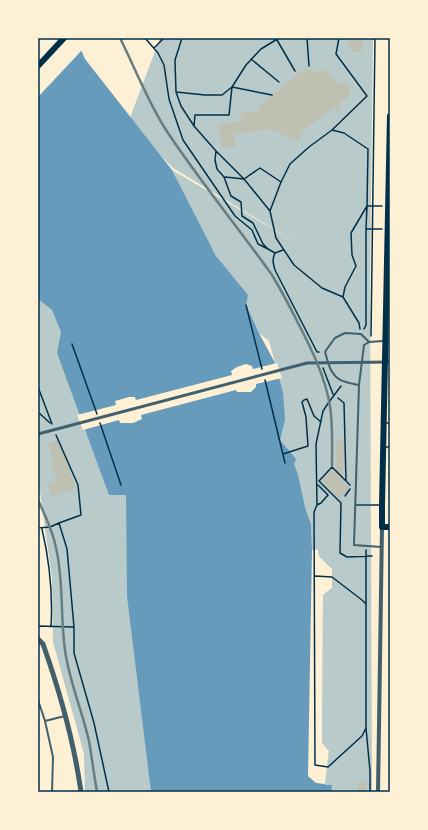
<svg xmlns="http://www.w3.org/2000/svg" width="428" height="830" font-family="'Noto Serif',serif">
	<rect width="100%" height="100%" fill="#fdf0d5"/>
	<!-- green -->
	<path fill="#b9caca" d="M160 38H373L370 287 372 792H322L325 786 329 751 322 743 323 595 332 588 331 569 319 556 312 550 311 524 305 507 298 474 294 464 280 440 283 392 269 341 259 333 204 234 172 170 302 246 173 168 128 123Z
		M38 299 52 310 62 332 57 353 126 495 151 792H85L84 754 53 642 52 578 40 492 38 489Z"/>
	<!-- water -->
	<path fill="#669bbc" d="M38 38H76L85 59 172 170 216 256 248 295 246 305 259 333 275 363 283 392 285 420 280 440 296 459 294 464 298 474 305 507 311 524 312 550 318 549 319 556 332 569V588L323 595 322 743 329 751 325 785H332L331 792H151L127 596 126 495H109L57 353 61 332 52 310 38 299Z"/>
	<!-- pier -->
	<path fill="#fdf0d5" d="M38 38H79L83 49 38 97Z
		M277 363 282 378 256 384V387L251 392H237L236 390 141 415 142 419 133 423H120L119 420 83 430 77 415 116 405 115 401 129 397H135L136 400 232 375 231 371 237 367 246 364 252 366 253 369Z
		M318 549 319 556 332 569V588L323 595 322 743 329 751 325 784 316 783 308 776 312 550Z"/>
	<!-- building -->
	<path fill="#bec0b2" d="M346 38H363L362 52H353Z
		M304 69 321 72 325 69 336 83 350 84V96L340 102V113L335 107 304 130 298 141 269 129 234 134 236 146 222 148 218 125 242 121 240 113 260 110 258 107Z
		M58 440 65 458 67 457 71 468H69L76 488 52 497 47 484 57 480 50 463 54 462 48 443Z
		M336 440H344L343 481 350 488 339 499 322 480 332 469 336 472Z
		M389 741H390V789H389Z
		M358 781H366V791H358Z"/>
	<g fill="none" stroke-linecap="round" stroke-linejoin="round">
		<!-- path -->
		<path stroke="#003049" stroke-width="1.5" d="M145 38 158 53 164 65 169 99 183 140 235 216 252 230 258 244 268 249
			M182 38 175 60 176 92 181 106 194 126 216 151 244 179 270 211 276 238 294 265 322 288 343 297 359 323 360 329
			M307 38 309 66
			M277 40 295 71
			M154 48 164 38
			M251 59 279 82
			M176 92 205 95H222L232 87 246 65 261 49 279 38
			M194 126 195 115H229L232 87 272 95
			M333 129 367 96 336 54 339 38
			M216 151 215 160 217 169 224 177 231 196 241 202 242 216 253 223 263 244 268 249 275 253
			M225 177 244 179 260 168 281 182 270 211
			M281 182 290 164 309 147 332 130 344 133 368 149 367 206 351 233 352 255 356 266 345 287 343 297
			M382 229H366L367 206H382
			M275 253C272 259 273 263 275 270L317 352H319
			M275 253 283 250
			M246 305 262 369
			M364 329 366 325V229
			M371 336 375 38
			M72 344 97 414
			M323 368 333 394
			M265 380 285 463
			M341 386 329 402 323 411 316 444 317 505 314 512 315 765 328 767 362 736 366 728
			M38 387 52 424
			M338 398 344 403 346 481
			M38 412 50 423
			M100 423 121 485
			M56 435 78 485 81 515 59 523 67 549 74 627V653L94 723 109 792
			M283 454 308 446 306 417 302 402 304 400 307 399 314 416 321 422
			M350 485 332 467 319 481 341 503 340 553 347 557 372 556
			M345 496 350 489
			M317 505 321 503 328 495 318 485
			M38 528 50 527 59 523
			M42 529C50 563 53 592 51 627
			M366 550V728L370 771V792
			M315 576 332 577 362 600 366 604
			M38 633V626L73 627"/>
		<!-- service -->
		<path stroke="#3f606c" stroke-width="2" d="M359 385C350 383 338 382 333 373 329 369 327 358 325 352L329 346 335 338 345 333 361 334 369 342
			M385 423H390
			M385 447H390
			M356 505H380
			M381 547 354 545 359 385 364 345 369 342 383 341
			M38 700 45 721 53 757 52 792
			M45 721 65 716"/>
		<!-- pedestrian -->
		<path stroke="#3f606c" stroke-width="3" d="M38 434 307 363 390 362"/>
		<!-- minor -->
		<path stroke="#3f606c" stroke-width="4" d="M378 792 382 527"/>
		<!-- tertiary -->
		<path stroke="#3f606c" stroke-width="5" d="M38 639 43 644C60 692 74 742 81 792"/>
		<!-- secondary -->
		<path stroke="#003049" stroke-width="6" d="M38 66 64 38"/>
		<!-- primary -->
		<path stroke="#003049" stroke-width="6" d="M390 116 382 505V527H390"/>
		<!-- rail -->
		<path stroke="#657d81" stroke-width="2.5" d="M120 38C135 68 148 102 166 130 199 180 237 226 272 275 281 290 289 305 297 321 311 348 325 376 330 406 333 426 332 445 332 465
			M38 500C45 515 53 531 56 548 64 581 60 616 65 650 69 681 82 710 89 741 92 758 94 775 97 792"/>
	</g>
	<!-- border -->
	<rect width="428" height="830" fill="none" stroke="#fdf0d5" stroke-width="78"/>
	<rect x="39" y="39" width="350" height="752" fill="none" stroke="#003049" stroke-width="1.5"/>
</svg>
